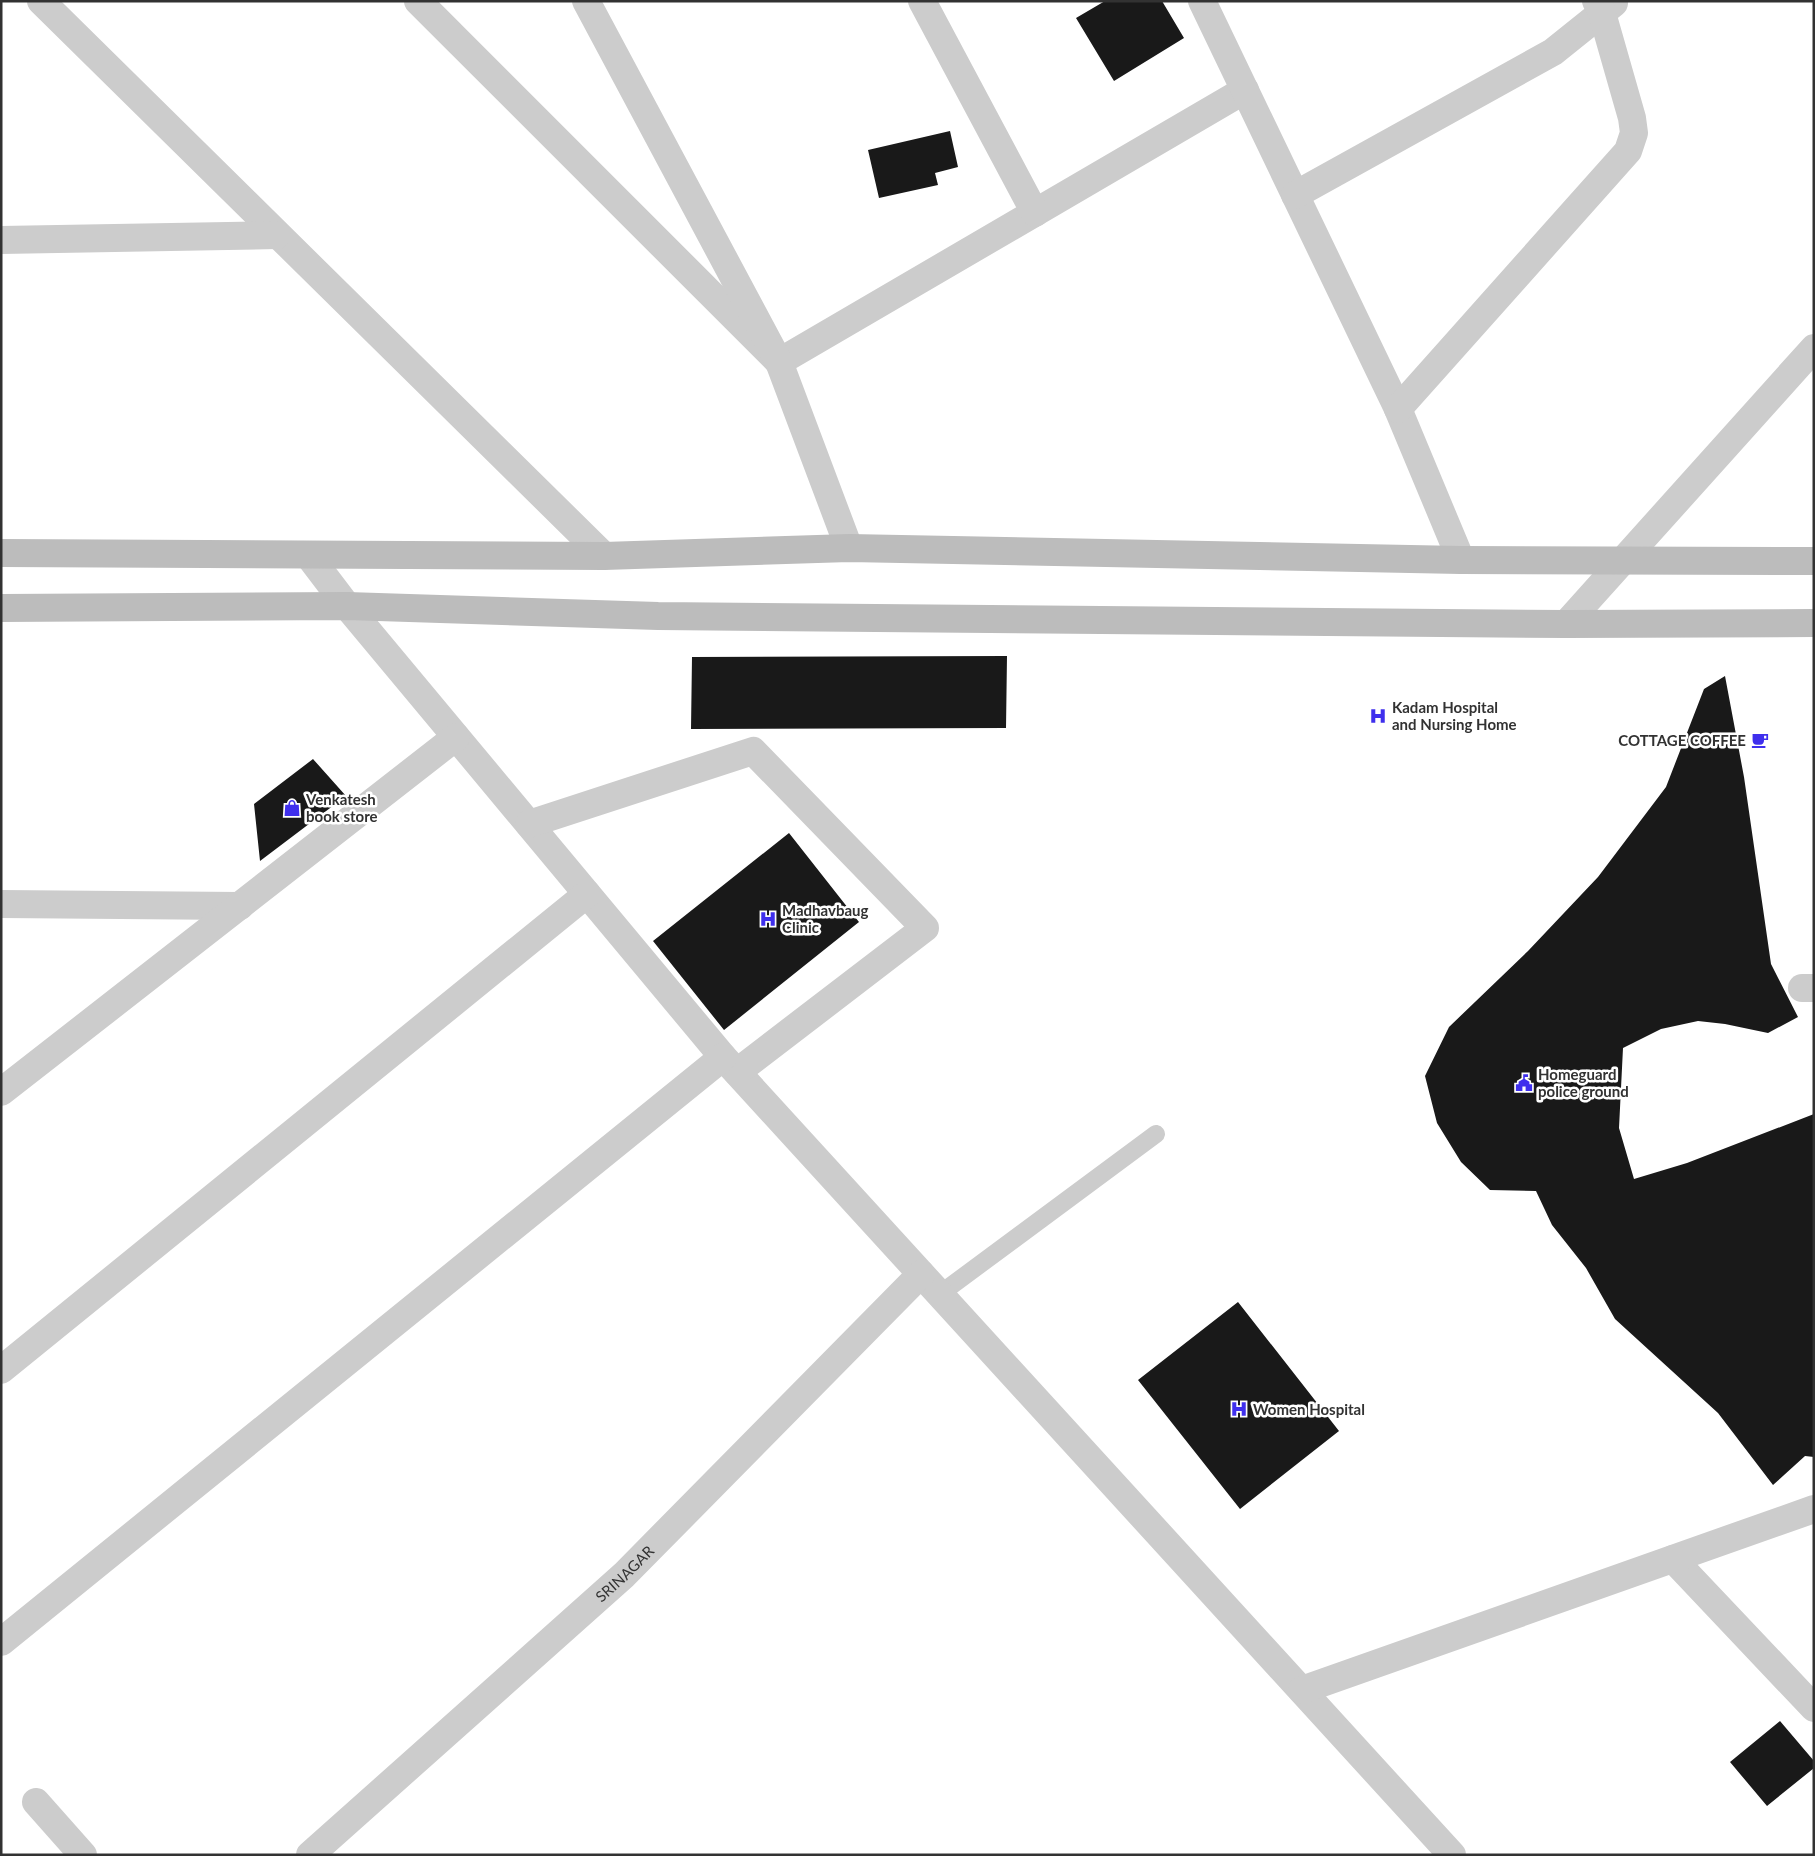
<svg xmlns="http://www.w3.org/2000/svg" width="1815" height="1856" font-family="Lato,sans-serif">
	<rect width="100%" height="100%" fill="#fff"/>
	<!-- building -->
	<path fill="#191919" d="M1105 1H1162L1184 38 1114 81 1076 18Z
		M950 131 958 167 935 173 938 185 879 198 868 150Z
		M1007 656 1006 728 691 729 692 657Z
		M1725 676 1744 777 1771 964 1798 1017 1768 1033 1725 1024 1698 1021 1661 1029 1623 1048 1619 1128 1634 1179 1687 1163 1814 1114V1457L1805 1456 1773 1485 1718 1413 1615 1319 1586 1268 1552 1225 1536 1191 1490 1190 1461 1162 1437 1123 1425 1076 1449 1027 1528 951 1598 877 1666 787 1704 689Z
		M313 759 346 796 260 861 254 804Z
		M789 833 859 922 724 1030 653 941Z
		M1238 1302 1339 1431 1240 1509 1138 1380Z
		M1780 1721 1814 1761V1768L1767 1806 1730 1762Z"/>
	<g fill="none" stroke-linecap="round" stroke-linejoin="round">
		<!-- service -->
		<path stroke="#ccc" stroke-width="18" d="M940 1294 1156 1134"/>
		<!-- minor -->
		<g stroke="#ccc" stroke-width="28">
			<path d="M41 1 604 556"/>
			<path d="M418 1 779 362 1245 90"/>
			<path d="M586 1 779 362 849 548"/>
			<path d="M922 1 1035 213"/>
			<path d="M1202 1 1398 409 1461 560"/>
			<path d="M1295 195 1553 52 1614 3"/>
			<path d="M1 240 277 235"/>
			<path d="M1398 409 1628 151 1634 133 1632 118 1602 13 1596 1"/>
			<path d="M309 556 347 606 723 1057 1452 1855"/>
			<path d="M1566 624 1814 348"/>
			<path d="M529 824 753 751 925 928 737 1072"/>
			<path d="M1 904 240 906"/>
			<path d="M1802 988H1814"/>
			<path d="M1 1092 456 737"/>
			<path d="M1 1370 587 894"/>
			<path d="M1673 1559 1814 1708"/>
			<path d="M1 1642 723 1057"/>
			<path d="M1302 1690 1814 1509"/>
			<path d="M36 1802 83 1855"/>
			<path id="s1" d="M310 1855 624 1575 921 1274"/>
		</g>
		<!-- secondary -->
		<path stroke="#bcbcbc" stroke-width="28" d="M1 553 604 556 849 548 1461 560 1814 561
			M1 608 347 606 658 616 1566 624 1814 623"/>
	</g>
	<!-- icons -->
	<defs>
		<g id="hospital-bare" transform="scale(1.35)"><path d="M-5-5h3v3.5h4V-5h3V5h-3V1.5h-4V5h-3Z" fill="#3f2fed" stroke="#fff" stroke-width="2.5" paint-order="stroke"/></g>
		<g id="cafe-bare" transform="scale(1.35)"><path d="M-5.5-4.5H6V0H3Q3 3.5 0 3.5H-2.5Q-5.5 3.5-5.5 0ZM3-3.2v2h1.7v-2ZM-6 4.5H4V6H-6Z" fill="#3f2fed" stroke="#fff" stroke-width="2.5" paint-order="stroke"/></g>
		<g id="shop-bare" transform="scale(1.35)"><path d="M-5-2.5h2.3a2.7 3.5 0 0 1 5.4 0H5L5.5 6h-11ZM-1.5-2.5h3a1.5 2.3 0 0 0-3 0Z" fill="#3f2fed" stroke="#fff" stroke-width="2.5" paint-order="stroke"/></g>
		<g id="civic-bare" transform="scale(1.35)"><path d="M-.6-6.5H3V-4.5H.6V-3L4-1V1h2V6H-6V1h2V-1L-.6-3ZM-1.2 2.5V6h2.4V2.5Z" fill="#3f2fed" stroke="#fff" stroke-width="2.5" paint-order="stroke"/></g>
	</defs>
	<g fill-rule="evenodd">
		<use href="#hospital-bare" x="1378" y="716"/>
		<use href="#cafe-bare" x="1760" y="740"/>
		<use href="#shop-bare" x="292" y="808"/>
		<use href="#hospital-bare" x="768" y="919"/>
		<use href="#civic-bare" x="1524" y="1083"/>
		<use href="#hospital-bare" x="1239" y="1409"/>
	</g>
	<g text-anchor="middle" dominant-baseline="central" stroke-width="5" stroke-linejoin="round" paint-order="stroke">
		<!-- poi labels -->
		<g font-size="15" font-weight="bold" fill="#323232" stroke="#fff" text-anchor="start">
			<text x="1392" y="707">Kadam Hospital<tspan x="1392" dy="17">and Nursing Home</tspan></text>
			<text x="1746" y="740" text-anchor="end">COTTAGE COFFEE</text>
			<text x="306" y="799">Venkatesh<tspan x="306" dy="17">book store</tspan></text>
			<text x="782" y="910">Madhavbaug<tspan x="782" dy="17">Clinic</tspan></text>
			<text x="1538" y="1074">Homeguard<tspan x="1538" dy="17">police ground</tspan></text>
			<text x="1253" y="1409">Women Hospital</text>
		</g>
		<!-- street labels -->
		<g font-size="15" fill="#323232" stroke="#fff">
			<text stroke="none"><textPath href="#s1" startOffset="422">SRINAGAR</textPath></text>
		</g>
	</g>
	<!-- border -->
	<rect width="1815" height="1856" fill="none" stroke="#323232" stroke-width="5"/>
</svg>
